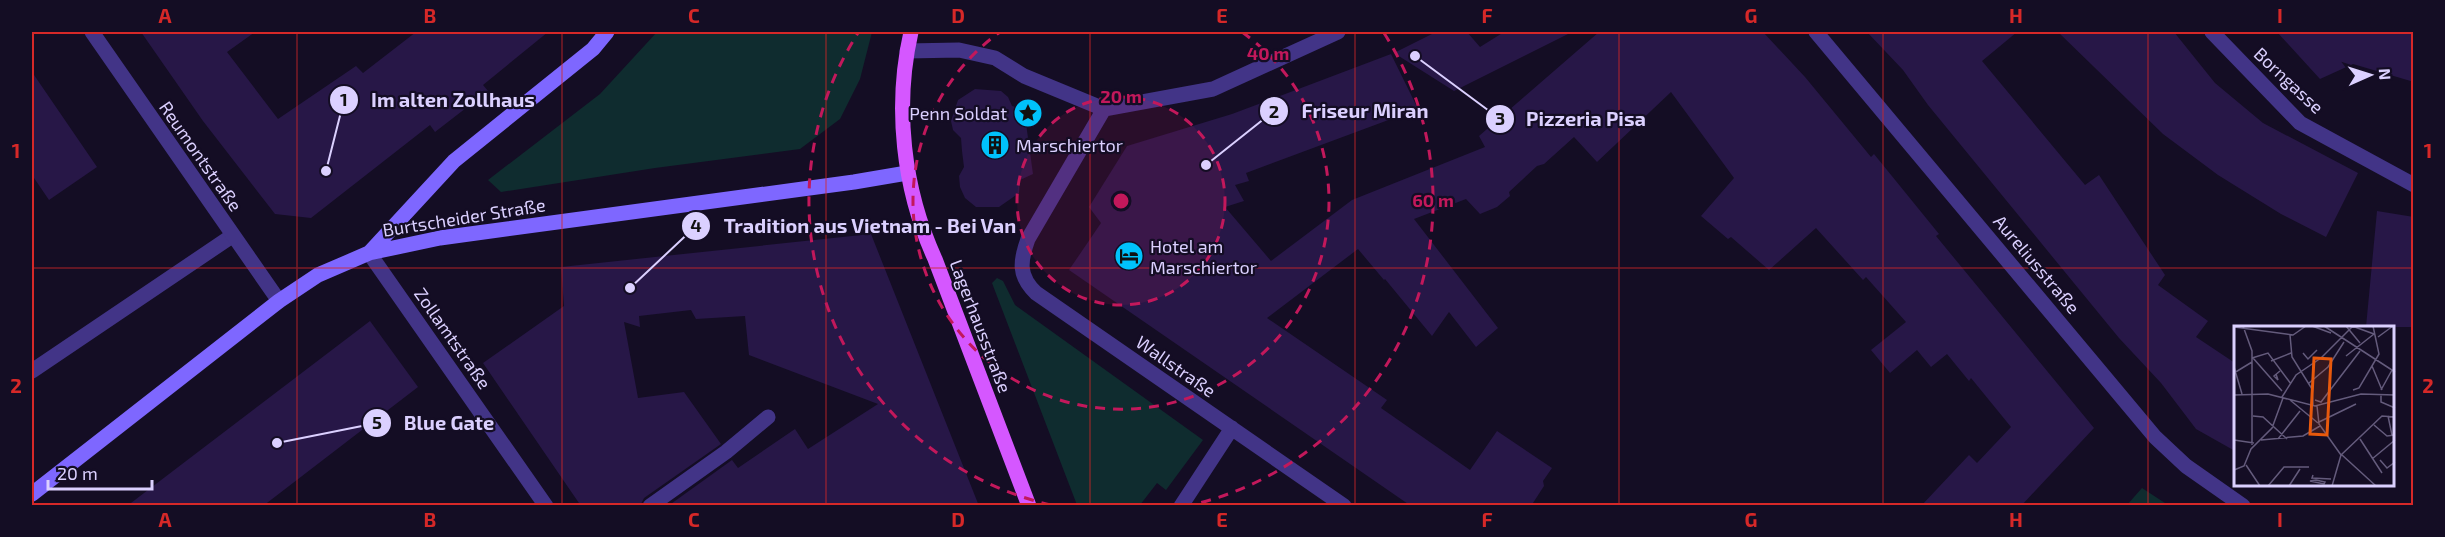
<svg xmlns="http://www.w3.org/2000/svg" width="2445" height="537" font-family="'Exo 2',sans-serif">
	<rect width="100%" height="100%" fill="#140d24"/>
	<!-- green -->
	<path fill="#0f2c2f" d="M657 32H872L860 79 840 119 800 149 655 168 501 192 488 180 600 94Z
		M997 278 1003 281 1015 305 1203 440 1166 490 1157 483 1140 505H1077L992 283Z
		M2142 488 2168 505H2127Z"/>
	<!-- building -->
	<path fill="#271747" d="M141 32H255L227 52 278 119 356 66 363 73 416 32H548L483 85 488 91 435 132 430 125 311 218 275 214 203 121Z
		M1436 32H1467L1480 47 1504 32H1572L1454 91 1394 53Z
		M1599 32H1763L1805 77 1871 157 1874 154 1939 234 1936 236 2094 428 2021 506H1921L1969 455 1977 463 2011 427 1971 378 1969 381 1947 354 1931 367 1917 350 1890 373 1871 350 1906 322 1866 277 1863 280 1816 228 1769 270 1731 237 1728 239 1701 216 1734 178 1671 92 1597 162 1574 137 1544 164 1537 166 1509 192 1510 196 1497 207 1480 214 1466 199 1414 219 1498 328 1476 347 1449 312 1432 336 1385 279 1384 280 1358 249 1267 318 1387 400 1381 408 1470 470 1497 431 1552 468 1543 481 1544 486 1531 506H1411L1069 270 1101 223 1089 207 1127 146 1232 114 1391 54 1418 109 1246 173 1249 181 1235 185 1244 201 1225 207 1271 261 1352 200 1485 147 1479 136Z
		M1867 32H2017L1982 61 2085 185 2099 175 2165 275 2158 285 2208 321 2196 337 2235 363V451L2196 429 2161 383 2119 338 1928 105 1903 70Z
		M2058 32H2174L2215 83 2263 123 2358 173 2326 237 2281 214 2218 175 2163 134Z
		M2277 32H2414V82L2353 64 2320 79Z
		M32 72 97 167 49 200 32 175Z
		M975 89 1001 91 1008 97 1012 106 1024 109 1033 174 1020 180 1019 193 999 207H976L965 198 960 187 959 176 964 167 962 151 961 138 953 130 951 121 958 100Z
		M2377 211 2414 217V327H2366Z
		M871 234 979 506H668L732 460 738 468 795 429 808 449 878 404 749 355 745 316 696 319 691 310 639 316 640 327 624 322 638 398 684 392 721 444 644 498 640 506H581L483 363 564 306 561 267Z
		M370 321 418 387 263 506H127Z"/>
	<g fill="none" stroke-linecap="round" stroke-linejoin="round">
		<!-- lane -->
		<path stroke="#423487" stroke-width="15" d="M32 371 232 236
			M650 506 726 452 768 417"/>
		<!-- street -->
		<path stroke="#423487" stroke-width="15" d="M92 32 279 301
			M1816 32 2155 437 2186 466 2243 506
			M2212 32 2300 123 2414 185
			M907 51 959 50 995 58 1024 76 1104 109 1213 89 1338 32
			M1104 109 1028 239C1020 261 1018 276 1036 293L1344 506
			M369 253 546 506
			M1181 506 1232 428"/>
		<!-- secondary -->
		<path stroke="#7e67ff" stroke-width="15" d="M369 253 454 161 593 49 607 32
			M32 494 279 301 318 275 369 253 440 238 854 182 907 173"/>
		<!-- primary -->
		<path stroke="#d557ff" stroke-width="15" d="M911 32C894 107 903 189 935 259L1029 506"/>
	</g>
	<!-- grid -->
	<path fill="none" stroke="#d62828" stroke-width="1.5" stroke-opacity="0.55" d="M297 32V506M562 32V506M826 32V506M1090 32V506M1355 32V506M1619 32V506M1883 32V506M2148 32V506M32 268H2414"/>
	<!-- distance rings -->
	<circle cx="1121" cy="201" r="104" fill="#c2185b" fill-opacity=".12"/>
	<g fill="none" stroke="#c2185b" stroke-width="3" stroke-dasharray="10 8">
		<circle cx="1121" cy="201" r="104"/>
		<path d="M1242 32A208 208 0 1 1 1000 32"/>
		<path d="M1051 505A312 312 0 0 1 858 33M1384 33A312 312 0 0 1 1191 505"/>
	</g>
	<!-- icons -->
	<defs>
		<g id="sight-disc" transform="scale(1.5)"><circle r="9.5" fill="#00c2fb" stroke="#140d24"/><path d="M0-6L1.8-2.2L6-1.7L2.9 1.2L3.7 5.4L0 3.3L-3.7 5.4L-2.9 1.2L-6-1.7L-1.8-2.2Z" fill="#111"/></g>
		<g id="building-disc" transform="scale(1.5)"><circle r="9.5" fill="#00c2fb" stroke="#140d24"/><path d="M-4-6H4V6H1V3H-1V6H-4ZM-2.5-4.3h1.7v1.8h-1.7ZM.8-4.3h1.7v1.8H.8ZM-2.5-1h1.7V.8h-1.7ZM.8-1h1.7V.8H.8Z" fill="#111"/></g>
		<g id="hotel-disc" transform="scale(1.5)"><circle r="9.5" fill="#00c2fb" stroke="#140d24"/><path d="M-6-4.5h1.5V1H6V5H4.5V3h-9V5H-6ZM-4 0a1.8 1.8 0 1 1 3.6 0ZM.5 0V-2.5h3Q6-2.5 6 0Z" fill="#111"/></g>
	</defs>
	<g fill-rule="evenodd">
		<use href="#sight-disc" x="1028" y="113"/>
		<use href="#building-disc" x="995" y="145"/>
		<use href="#hotel-disc" x="1129" y="256"/>
	</g>
	<g text-anchor="middle" dominant-baseline="central" stroke-width="4.5" stroke-linejoin="round" paint-order="stroke">
		<!-- street labels -->
		<g font-size="18" fill="#dbd0ff" stroke="#140d24">
			<text transform="translate(2289 80) rotate(43)">Borngasse</text>
			<text transform="translate(201 156) rotate(55)">Reumontstraße</text>
			<text transform="translate(464 217) rotate(-9)">Burtscheider Straße</text>
			<text transform="translate(2037 264) rotate(50)">Aureliusstraße</text>
			<text transform="translate(981 326) rotate(69)">Lagerhausstraße</text>
			<text transform="translate(453 338) rotate(55)">Zollamtstraße</text>
			<text transform="translate(1176 366) rotate(35)">Wallstraße</text>
		</g>
		<!-- poi labels -->
		<g font-size="18" fill="#dbd0ff" stroke="#140d24" text-anchor="start">
			<text x="1007" y="113" text-anchor="end">Penn Soldat</text>
			<text x="1016" y="145">Marschiertor</text>
			<text x="1150" y="246">Hotel am<tspan x="1150" dy="21">Marschiertor</tspan></text>
		</g>
	</g>
	<!-- overview -->
	<g transform="translate(2234 326)">
		<rect width="160" height="160" fill="#140d24"/>
		<path fill="none" stroke="#645b7c" stroke-width="1.5" d="M9 0 18 25V119M78 0 97 7M90 0 161 46M112 0 126 17M118 0 140 8M0 1 59 9 72 0M56 9 58 31 78 63 79 79M144 11 159 0M69 27 74 33 83 24M112 30 140 8M18 32 34 27 57 58M19 32 48 65M87 32 119 0M37 35 57 27M138 40 148 64M0 41 8 68M0 47 18 36M42 48 44 54 40 50 46 45M75 57 94 41 110 16M119 64 125 62 145 28 139 0M147 64 158 44M147 68V76L161 82M0 69 34 68 81 80 127 68 161 69M48 71 62 49 87 32M56 74 84 97M81 74 87 76 126 25M83 80 85 98 107 129M19 90 29 91 53 113M154 90 158 109M85 96 122 78M140 99 153 110 161 109M44 113 66 85M126 113 148 147M0 114 20 117M27 114 69 110 86 100M107 129 148 90 161 91M108 129 142 160M138 133 161 114M146 134 153 142 161 136M12 139 26 160M0 144 10 140 17 123 38 102 49 72M79 149 78 152 97 153M82 154 91 156 90 158 76 155ZM34 160 50 141H75M55 160 66 143M98 160 107 129"/>
		<path fill="#e8590c" fill-opacity="0.15" stroke="#e8590c" stroke-width="3" d="M80 32 97 33 93 109 76 108Z"/>
		<rect width="160" height="160" fill="none" stroke="#dbd0ff" stroke-width="3"/>
	</g>
	<circle cx="1121" cy="201" r="9" fill="#c2185b" stroke="#140d24" stroke-width="3"/>
	<g font-size="18" text-anchor="middle" font-weight="bold" fill="#c2185b" stroke="#140d24" stroke-width="4.5" stroke-linejoin="round" paint-order="stroke">
		<text x="1268" y="60">40 m</text>
		<text x="1121" y="103">20 m</text>
		<text x="1433" y="207">60 m</text>
	</g>
	<!-- callouts -->
	<path fill="none" stroke="#dbd0ff" stroke-width="2" d="M326 171L344 100M1206 165L1274 111M1415 56L1500 119M630 288L696 226M277 443L377 423"/>
	<g fill="#dbd0ff" stroke="#140d24" stroke-width="2">
		<circle cx="326" cy="171" r="6"/>
		<circle cx="1206" cy="165" r="6"/>
		<circle cx="1415" cy="56" r="6"/>
		<circle cx="630" cy="288" r="6"/>
		<circle cx="277" cy="443" r="6"/>
		<circle cx="344" cy="100" r="15"/>
		<circle cx="1274" cy="111" r="15"/>
		<circle cx="1500" cy="119" r="15"/>
		<circle cx="696" cy="226" r="15"/>
		<circle cx="377" cy="423" r="15"/>
	</g>
	<g font-size="18" text-anchor="middle" font-weight="bold" fill="#111">
		<text x="344" y="106">1</text>
		<text x="1274" y="118">2</text>
		<text x="1500" y="125">3</text>
		<text x="696" y="232">4</text>
		<text x="377" y="429">5</text>
	</g>
	<g font-size="20" text-anchor="middle" font-weight="bold" fill="#dbd0ff" stroke="#140d24" stroke-width="4.5" stroke-linejoin="round" paint-order="stroke">
		<text x="453" y="107">Im alten Zollhaus</text>
		<text x="1365" y="118">Friseur Miran</text>
		<text x="1586" y="126">Pizzeria Pisa</text>
		<text x="870" y="233">Tradition aus Vietnam - Bei Van</text>
		<text x="449" y="430">Blue Gate</text>
	</g>
	<!-- border -->
	<rect width="2445" height="537" fill="none" stroke="#140d24" stroke-width="66"/>
	<!-- north arrow -->
	<g transform="translate(2370 75) rotate(87)" stroke="#140d24" stroke-width="4.5" paint-order="stroke">
	<path d="M0-4.5L10 22L0 15L-10 22Z" fill="#dbd0ff"/>
	<text y="-9" font-size="16" font-weight="bold" text-anchor="middle" fill="#dbd0ff">N</text>
	</g>
	<!-- scale -->
	<path d="M48 480v9h104v-9" fill="none" stroke="#dbd0ff" stroke-width="3"/>
	<text x="57" y="480" font-size="18" fill="#dbd0ff" stroke="#140d24" stroke-width="4.5" paint-order="stroke">20 m</text>
	<rect x="33" y="33" width="2379" height="471" fill="none" stroke="#d62828" stroke-width="2"/>
	<g font-size="20" text-anchor="middle" font-weight="bold" fill="#d62828">
		<text x="165" y="23">A</text>
		<text x="430" y="23">B</text>
		<text x="694" y="23">C</text>
		<text x="958" y="23">D</text>
		<text x="1222" y="23">E</text>
		<text x="1487" y="23">F</text>
		<text x="1751" y="23">G</text>
		<text x="2016" y="23">H</text>
		<text x="2280" y="23">I</text>
		<text x="16" y="158">1</text>
		<text x="2428" y="158">1</text>
		<text x="16" y="393">2</text>
		<text x="2428" y="393">2</text>
		<text x="165" y="527">A</text>
		<text x="430" y="527">B</text>
		<text x="694" y="527">C</text>
		<text x="958" y="527">D</text>
		<text x="1222" y="527">E</text>
		<text x="1487" y="527">F</text>
		<text x="1751" y="527">G</text>
		<text x="2016" y="527">H</text>
		<text x="2280" y="527">I</text>
	</g>
</svg>
